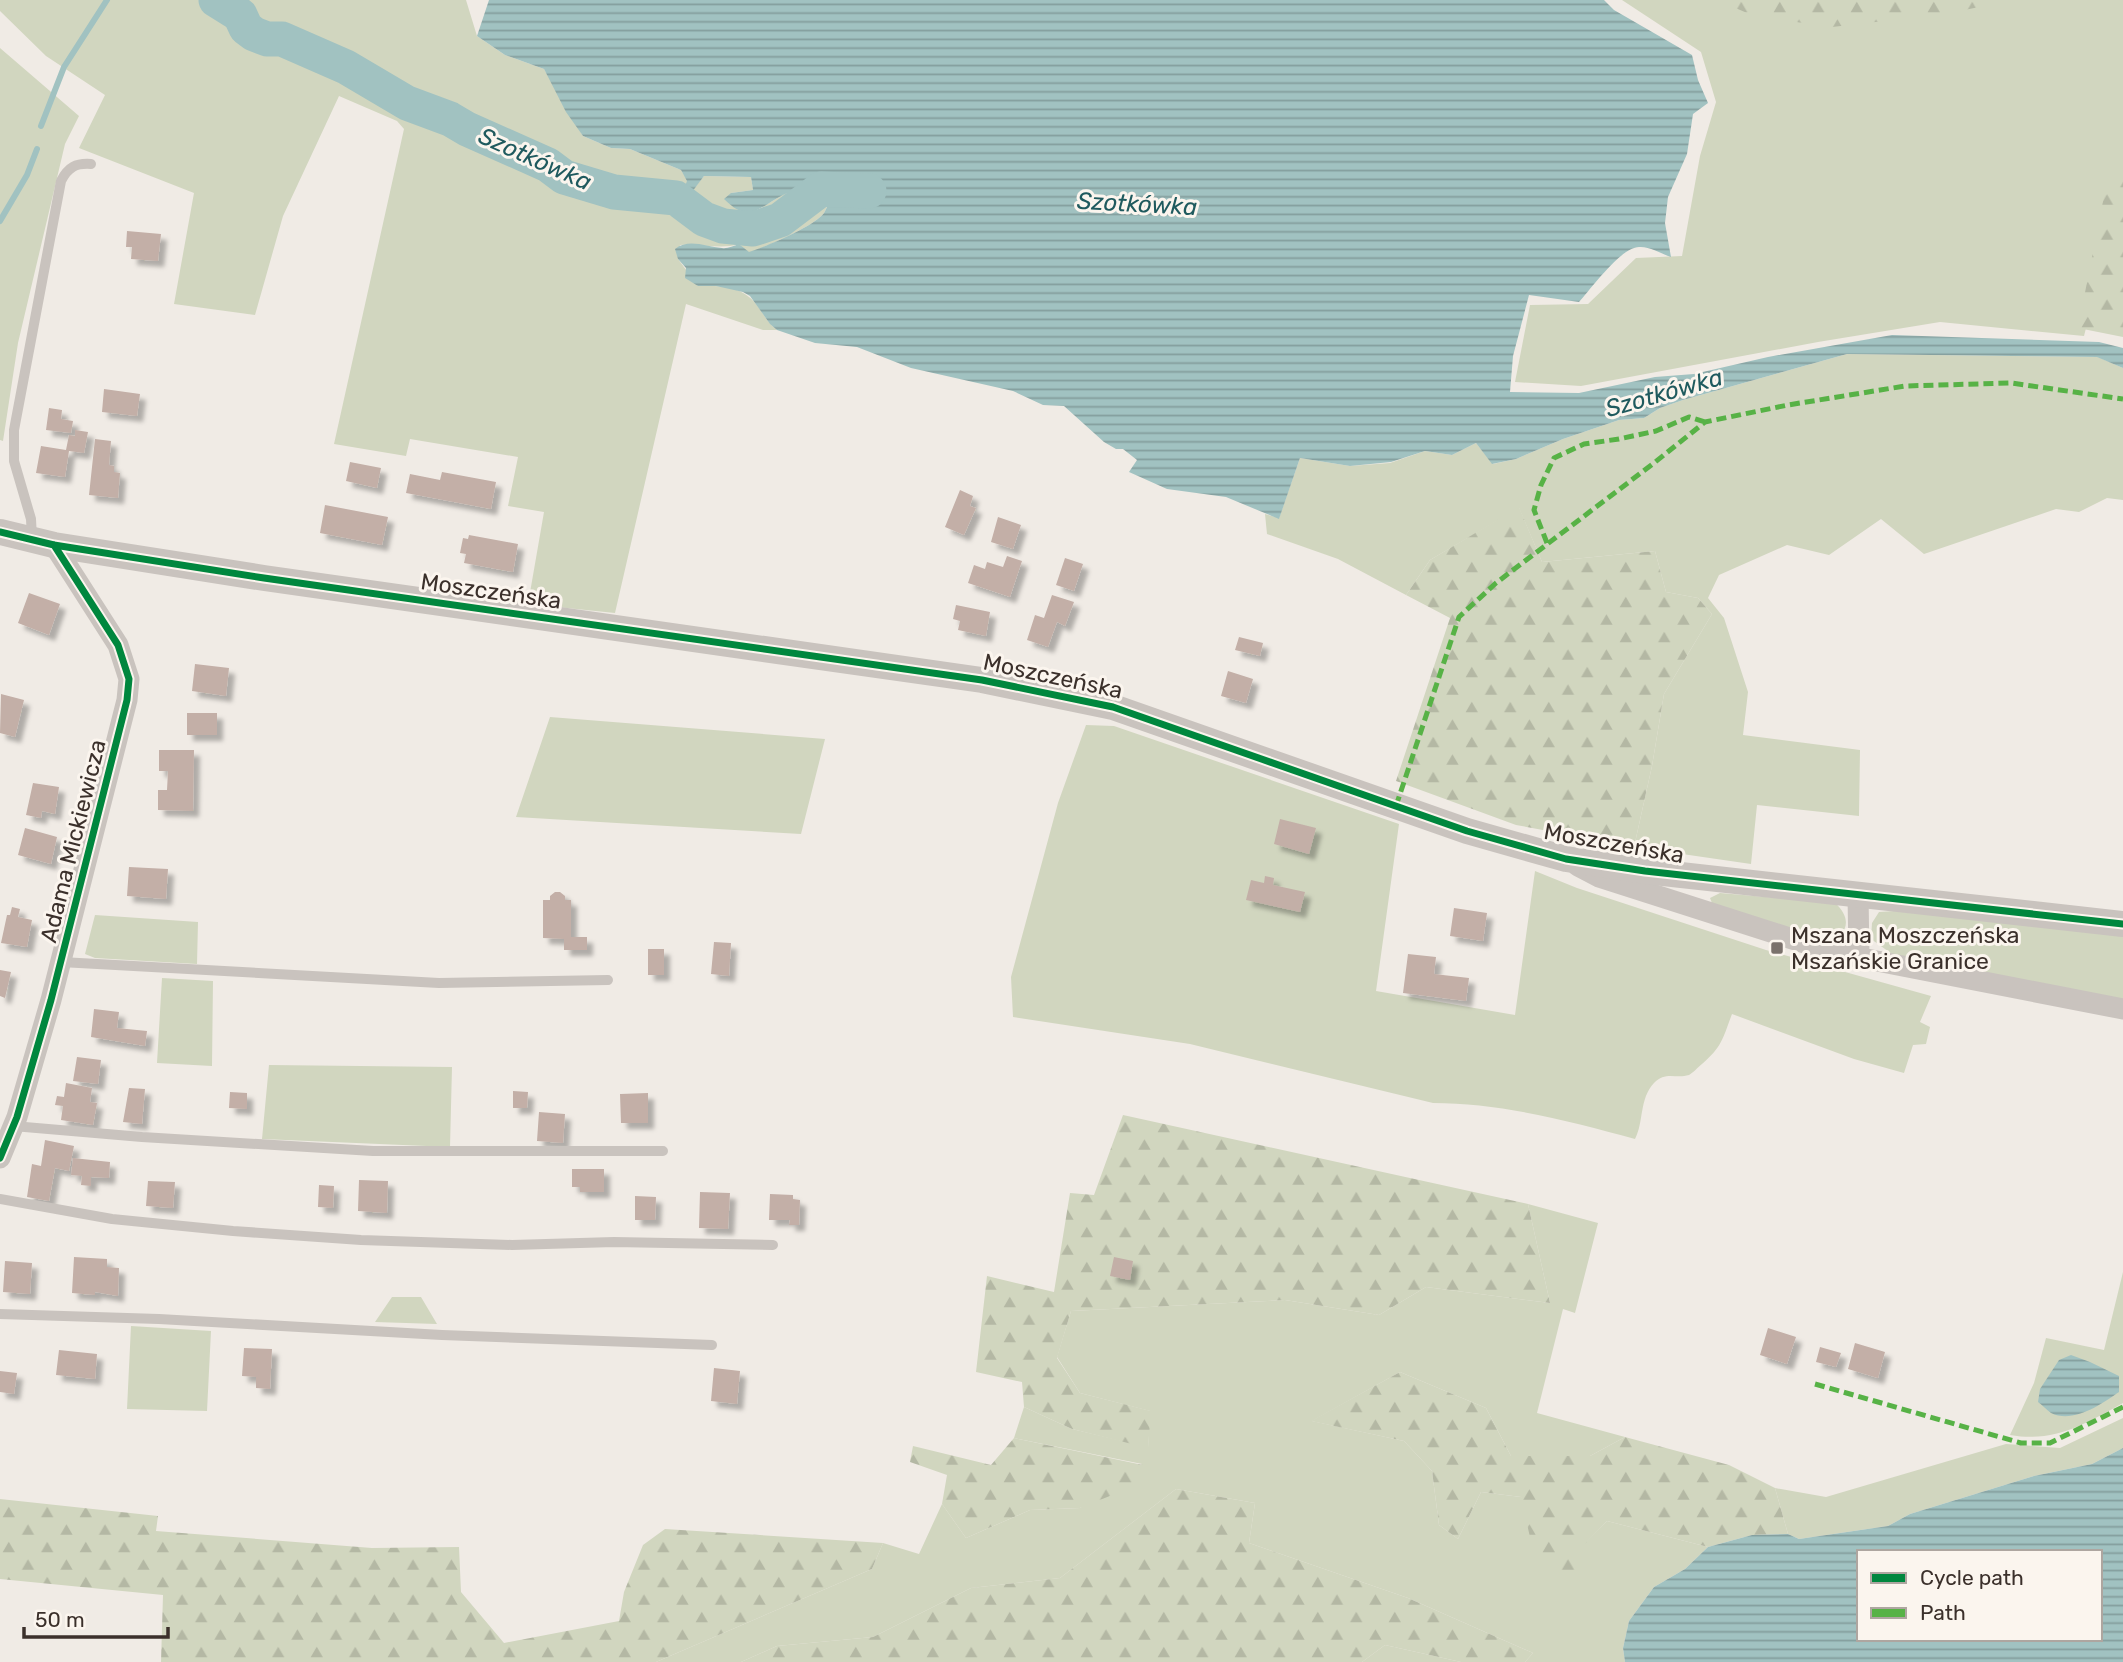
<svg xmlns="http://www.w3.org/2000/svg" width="2123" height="1662" font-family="Rubik,sans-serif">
	<defs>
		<pattern id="forest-firs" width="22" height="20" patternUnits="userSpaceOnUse" patternTransform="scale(1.75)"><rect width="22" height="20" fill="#d1d6bf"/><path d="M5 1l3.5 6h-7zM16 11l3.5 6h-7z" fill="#b4b8a4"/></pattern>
		<pattern id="water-rules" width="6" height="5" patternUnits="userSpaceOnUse" patternTransform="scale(1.75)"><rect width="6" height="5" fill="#a1c2c1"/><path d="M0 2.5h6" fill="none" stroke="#849e9d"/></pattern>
		<filter id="shadow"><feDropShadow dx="6" dy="6" stdDeviation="2" flood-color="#0004"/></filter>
	</defs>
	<rect width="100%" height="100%" fill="#f0ebe5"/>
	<!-- green -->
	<path fill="#d1d6bf" d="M0 0H466L477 36 505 55 544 69 583 136 611 148 630 149 681 170 688 181 684 189 691 192 704 176 751 177 753 190 731 193 756 211 784 194 821 189 831 197C829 202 827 208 824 213 815 226 765 247 749 253L739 244C720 250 701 243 680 245L678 259 698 286C719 285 742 286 756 304 763 313 768 323 777 330H763L686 304 615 613 528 604 544 512 508 506 518 457 410 439 406 456 334 444 404 129 397 121 339 96 283 216 255 315 174 304 194 193 79 148 105 95 46 56 0 11Z
		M1622 0H2123V182L2084 336 1940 322 1818 342 1581 386 1515 382 1530 305 1588 304 1636 258 1682 256 1700 156 1716 102 1701 52Z
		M0 48 79 116 65 144 18 343 3 441 0 440Z
		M1847 354 2098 357 2123 368V500L2107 498 2079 512 2056 509 1924 554 1881 519 1829 555 1787 545 1719 575 1708 598 1724 618 1748 692 1743 735 1860 750 1859 816 1757 805 1751 864 1634 847 1652 766 1664 694 1712 614 1698 598 1666 592 1655 551 1542 562 1519 508 1430 560 1406 595 1338 559 1267 534 1265 514 1279 518 1300 458 1350 466 1390 463 1425 451 1452 455 1476 443 1493 464 1516 459 1563 439 1619 420 1644 418 1660 408 1683 400Z
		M550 717 825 739 801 834 516 817Z
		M1086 725 1114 726 1399 824 1376 991 1515 1015 1535 871 1577 888 1766 950 1931 996 1920 1022 1930 1027 1926 1044 1913 1045 1904 1073 1854 1059 1732 1014C1723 1038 1722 1047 1702 1064 1698 1067 1693 1073 1689 1075 1676 1079 1665 1071 1654 1083 1639 1099 1644 1122 1635 1139 1570 1121 1500 1103 1433 1103L1190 1044 1013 1017 1011 977 1058 803Z
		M1720 893 1835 903C1851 917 1850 934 1828 941L1712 903 1710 898Z
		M1895 911 2123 936V1000L1892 954 1871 939 1872 923 1879 912Z
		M95 915 198 922 197 964 95 958 85 954Z
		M162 978 213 981 212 1066 157 1063Z
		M269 1065 452 1067 450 1147 262 1139Z
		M1528 1204 1598 1223 1575 1313 1563 1309 1537 1413 1625 1437 1590 1456H1511L1486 1408 1400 1372 1312 1421 1404 1441 1432 1471 1439 1525 1458 1539 1481 1492 1521 1497 1579 1549 1607 1521 1708 1547 1685 1569 1654 1587 1629 1621 1623 1648 1625 1662H1525L1533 1653 1408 1598 1249 1543 1255 1503 1176 1489 1060 1578 971 1588 873 1637 777 1646 741 1662H656L872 1569 883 1543 919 1554 942 1504 966 1538 1030 1510 1080 1508 1142 1464 1014 1438 1024 1407 1072 1429 1148 1447 1150 1411 1080 1393 1057 1357 1071 1311 1285 1300 1379 1315 1426 1287 1550 1303Z
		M2123 1272V1403C2085 1424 2055 1443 2010 1435L2034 1383 2046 1338 2104 1350Z
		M392 1297H421L437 1324 375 1322Z
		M131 1326 211 1331 207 1411 127 1409Z
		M2123 1418V1448L2092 1464 2034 1476 1910 1514 1888 1526 1799 1539 1788 1534 1775 1488 1826 1497 2006 1444 2060 1448Z
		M1385 1645 1461 1662H1362Z"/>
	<!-- forest -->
	<path fill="url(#forest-firs)" d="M1717 0H2013L1945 14 1832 27 1754 16Z
		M2108 176H2123V337L2078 328Z
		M1519 507 1542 562 1655 551 1666 592 1698 598 1712 614 1664 694 1652 766 1634 847 1516 825 1396 781 1450 618 1406 595 1430 560Z
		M1123 1115 1528 1204 1550 1303 1426 1287 1379 1315 1285 1300 1071 1311 1057 1358 1080 1393 1151 1411 1148 1448 1072 1429 1024 1407 1022 1382 976 1372 987 1276 1054 1292 1070 1193 1094 1195Z
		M1400 1372 1486 1408 1511 1456H1590L1625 1437 1729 1465 1775 1488 1788 1534 1752 1535 1708 1547 1607 1521 1580 1549 1581 1584 1538 1573 1521 1497 1481 1492 1458 1539 1439 1525 1432 1471 1404 1441 1311 1421Z
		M1014 1438 1143 1465 1137 1485 1080 1508 1030 1510 966 1538 942 1504 947 1475 910 1462 913 1446 991 1465Z
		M1176 1489 1255 1503 1249 1543 1408 1598 1533 1653 1525 1662H1461L1385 1645 1362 1662H741L777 1646 873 1637 971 1588 1060 1578Z
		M0 1499 158 1516 156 1531 372 1548 459 1547 461 1592 504 1643 619 1621 624 1592 643 1545 665 1529 883 1543 872 1569 656 1662H161L163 1595 0 1579Z"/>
	<!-- water -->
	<path fill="url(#water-rules)" fill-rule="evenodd" d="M489 0H1604L1614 10 1692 55 1698 80 1708 103 1693 114 1687 154 1668 197 1665 223 1671 257C1662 254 1649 246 1639 247 1621 247 1591 289 1579 302L1529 295 1513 356 1510 392 1579 393 1655 377 1694 374 1768 357 1892 335 2099 342 2123 348V368L2097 357 1847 354 1683 400 1660 408 1644 418 1619 420 1563 439 1516 459 1492 464 1476 443 1452 455 1425 451 1391 462 1350 466 1300 458 1279 519 1226 497 1167 489 1129 472 1137 460 1123 449H1116L1104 442 1064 406 1043 405 1013 391 911 368 857 347 815 343 777 330 770 324 750 296 743 292 716 286H698L685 278 686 268 678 259 675 249C689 238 706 247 722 248 727 249 733 246 739 244L749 252C765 247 815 226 824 213 827 208 829 202 831 197L821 189C810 190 793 190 783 195 758 208 749 224 724 199L731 193 753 190 751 177 704 176 692 192 684 189 687 181 681 170 630 149 611 148 583 136 566 112 544 69 505 55 477 36Z
		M2071 1355 2090 1362 2119 1376V1392C2102 1404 2073 1424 2051 1413 2047 1410 2042 1405 2038 1402L2040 1389 2059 1360Z
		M2123 1448V1662H1625L1623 1648 1629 1621 1654 1587 1685 1569 1708 1547 1752 1535 1788 1534 1799 1539 1888 1526 1910 1514 2034 1476 2092 1464ZM1859 1552H2100V1639H1859Z"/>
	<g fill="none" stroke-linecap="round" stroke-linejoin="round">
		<!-- stream -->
		<path stroke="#a1c2c1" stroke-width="6" d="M41 126 64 67 107 0
			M0 221 27 175 37 149"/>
		<!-- river -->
		<path stroke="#a1c2c1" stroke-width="35" d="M216 0 240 15 246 28 254 34 267 39H282L346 67 407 103 450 119 467 129 548 165 564 177 614 192 676 198 704 219 723 226 753 229 780 220 821 189 869 191"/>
	</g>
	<!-- building -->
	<path fill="#c3afa7" filter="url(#shadow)" d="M127 231 161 234 158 261 131 259 132 247H126Z
		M104 389 140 394 137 416 102 412Z
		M49 408 62 410 61 419 73 421 71 433 46 430Z
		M75 430 88 432 84 453 69 451 65 477 36 473 41 446 66 450 69 435 75 436Z
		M95 439 111 441 109 465 114 466V472L120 473 118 498 89 495Z
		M350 462 381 468 377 488 346 481Z
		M442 472 496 482 491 509 406 493 410 474 440 480Z
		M960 490 973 496 970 506 976 508 964 535 945 527Z
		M325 505 388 517 382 545 320 533Z
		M998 517 1021 525 1013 549 991 542Z
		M469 535 518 544 513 572 464 563 466 554 460 553 463 538 468 539Z
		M1007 556 1022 561 1010 597 968 583 974 565 985 569 987 562 1003 567Z
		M1065 558 1083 564 1074 591 1056 585Z
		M29 593 60 604 49 635 18 623Z
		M1052 595 1074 602 1065 626 1057 622 1048 647 1027 640 1035 615 1044 618Z
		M956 605 990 612 986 636 958 630 960 621 953 619Z
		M1239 637 1263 643 1260 656 1235 650Z
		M195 664 229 668 226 696 192 691Z
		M1228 671 1253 679 1246 703 1221 696Z
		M1 694 24 700 15 737 0 733Z
		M187 713H217V735H187Z
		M159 750H194L193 811 158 810V790H167L168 771H159Z
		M33 783 59 787 55 814 42 811 41 818 26 815Z
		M1280 819 1316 828 1309 854 1274 844Z
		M25 828 57 837 51 864 18 855Z
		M129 867 168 869 166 899 127 896Z
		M1265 876 1274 878 1273 885 1305 892 1300 912 1246 900 1251 880 1264 883Z
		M555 892H560L565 896V900H571V937H587V950H564V939L543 938V900H550V896Z
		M12 907 20 909 18 917 32 920 27 947 1 943 7 915H10Z
		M1454 908 1487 913 1483 941 1450 936Z
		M714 942 731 943 729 976 711 974Z
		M648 949H664V975H648Z
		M1408 954 1436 957 1434 974 1469 978 1466 1001 1403 993Z
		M0 970 11 972 5 998 0 996Z
		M94 1009 119 1012 117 1028 147 1031 145 1046 91 1037Z
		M77 1057 101 1060 98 1084 73 1081Z
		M66 1083 92 1088 90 1102 97 1103 93 1125 61 1120 63 1106 55 1105 57 1096 64 1097Z
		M129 1088 145 1089 142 1124 123 1122Z
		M513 1091 528 1092 527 1108H513Z
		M230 1092 247 1093V1109L229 1108Z
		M648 1093V1123H621L620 1094Z
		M539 1112 565 1114 563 1143 537 1141Z
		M45 1140 74 1146 69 1171 55 1168 49 1201 27 1197 32 1164 41 1166Z
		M73 1158 110 1162 109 1178 91 1177V1186L81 1185 82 1176 71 1175Z
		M572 1169H604V1192H580V1187H572Z
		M359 1180 388 1181 387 1213 358 1211Z
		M148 1181 175 1182 173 1208 146 1206Z
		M319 1185 334 1186 333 1208 318 1207Z
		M700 1192 730 1193 728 1229 699 1228Z
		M770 1194 793 1195V1199L800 1200 799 1225H789L790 1220H769Z
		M635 1196 656 1197 655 1220H635Z
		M74 1257 107 1259V1267L119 1268 118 1296 95 1292V1295L72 1293Z
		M1114 1257 1133 1261 1130 1280 1110 1276Z
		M5 1261 32 1263 30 1294 3 1292Z
		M1768 1328 1796 1337 1787 1364 1760 1355Z
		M1855 1343 1885 1352 1878 1378 1848 1369Z
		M1820 1347 1841 1353 1836 1367 1816 1362Z
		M244 1348 272 1349 270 1389 256 1388V1377L242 1376Z
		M59 1350 97 1354 95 1379 56 1375Z
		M714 1368 740 1371 737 1404 711 1401Z
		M0 1371 17 1373 14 1394 0 1392Z"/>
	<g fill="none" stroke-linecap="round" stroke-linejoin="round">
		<!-- service -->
		<path stroke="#c9c3be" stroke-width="10" d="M32 539 31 519 14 461V430L61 181C68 167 76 163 91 164
			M61 962 439 983 608 980
			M13 1126 142 1137 373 1151H663
			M0 1199 112 1219 233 1231 361 1240 512 1245 614 1242 773 1245
			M0 1314 159 1319 442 1335 712 1345"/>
		<!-- minor -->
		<path stroke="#c9c3be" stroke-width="21" d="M1578 866 1599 877 1836 953 2123 1009
			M1858 894 1859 958
			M0 1158 17 1117 51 1000 127 700 129 679 118 645 54 545"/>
		<!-- tertiary -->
		<path stroke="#c9c3be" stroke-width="26" d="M0 532 54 545 264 578 982 680 1113 707 1467 831 1566 859 1645 871 2123 924"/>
		<!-- quiet -->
		<path stroke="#57b246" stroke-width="5" stroke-dasharray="10 5" stroke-linecap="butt" d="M1547 543 1534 510 1541 485 1554 458 1584 444 1619 439 1656 431 1689 417 1705 422
			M1396 806 1459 617 1496 583 1654 463 1705 422 1788 405 1905 386 2011 383 2123 399
			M1815 1384 2021 1443H2050L2123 1407"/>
		<!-- cycleway casing -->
		<g stroke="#fbf5ee" stroke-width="11">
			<path id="cycleway" d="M0 532 54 545 264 578 982 680 1113 707 1467 831 1566 859 1645 871 2123 924
				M0 1158 17 1117 51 1000 127 700 129 679 118 645 54 545"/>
		</g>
		<!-- cycleway -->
		<use href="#cycleway" stroke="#00873e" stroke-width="7"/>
	</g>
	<!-- markers -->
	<rect fill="#7a716c" stroke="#fbf5ee" stroke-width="2.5" x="1770" y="941" width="14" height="14" rx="3.5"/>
	<g text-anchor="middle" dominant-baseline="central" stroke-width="6" stroke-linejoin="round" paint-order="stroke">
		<!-- street labels -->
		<g font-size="23" fill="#3b302b" stroke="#fbf5ee">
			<text transform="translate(491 591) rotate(8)">Moszczeńska</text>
			<text transform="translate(1053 676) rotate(12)">Moszczeńska</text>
			<text transform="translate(73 841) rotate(-76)">Adama Mickiewicza</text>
			<text transform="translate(1614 843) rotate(10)">Moszczeńska</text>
		</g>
		<!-- poi labels -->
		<g font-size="23" fill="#3b302b" stroke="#fbf5ee" text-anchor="start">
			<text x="1791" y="935">Mszana Moszczeńska<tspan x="1791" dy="26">Mszańskie Granice</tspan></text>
		</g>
		<!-- water labels -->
		<g font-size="24" font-style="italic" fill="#1f5a5e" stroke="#fbf5ee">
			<text transform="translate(535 159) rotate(24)">Szotkówka</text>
			<text transform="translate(1137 204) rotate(3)">Szotkówka</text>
			<text transform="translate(1664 393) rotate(-16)">Szotkówka</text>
		</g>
	</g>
	<!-- legend -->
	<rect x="1857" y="1550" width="245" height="91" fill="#fbf5ee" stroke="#aea6a0" stroke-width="2"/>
	<rect x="1871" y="1573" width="35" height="10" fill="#00873e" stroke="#aea6a0" stroke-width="2"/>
	<text x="1920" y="1585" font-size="21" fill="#3b302b">Cycle path</text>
	<rect x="1871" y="1608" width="35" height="10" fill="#57b246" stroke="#aea6a0" stroke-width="2"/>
	<text x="1920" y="1620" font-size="21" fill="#3b302b">Path</text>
	<!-- scale -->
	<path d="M24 1627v10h144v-10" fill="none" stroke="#3b302b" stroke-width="3.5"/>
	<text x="35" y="1627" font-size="21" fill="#3b302b" stroke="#fbf5ee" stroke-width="5" paint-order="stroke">50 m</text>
</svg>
